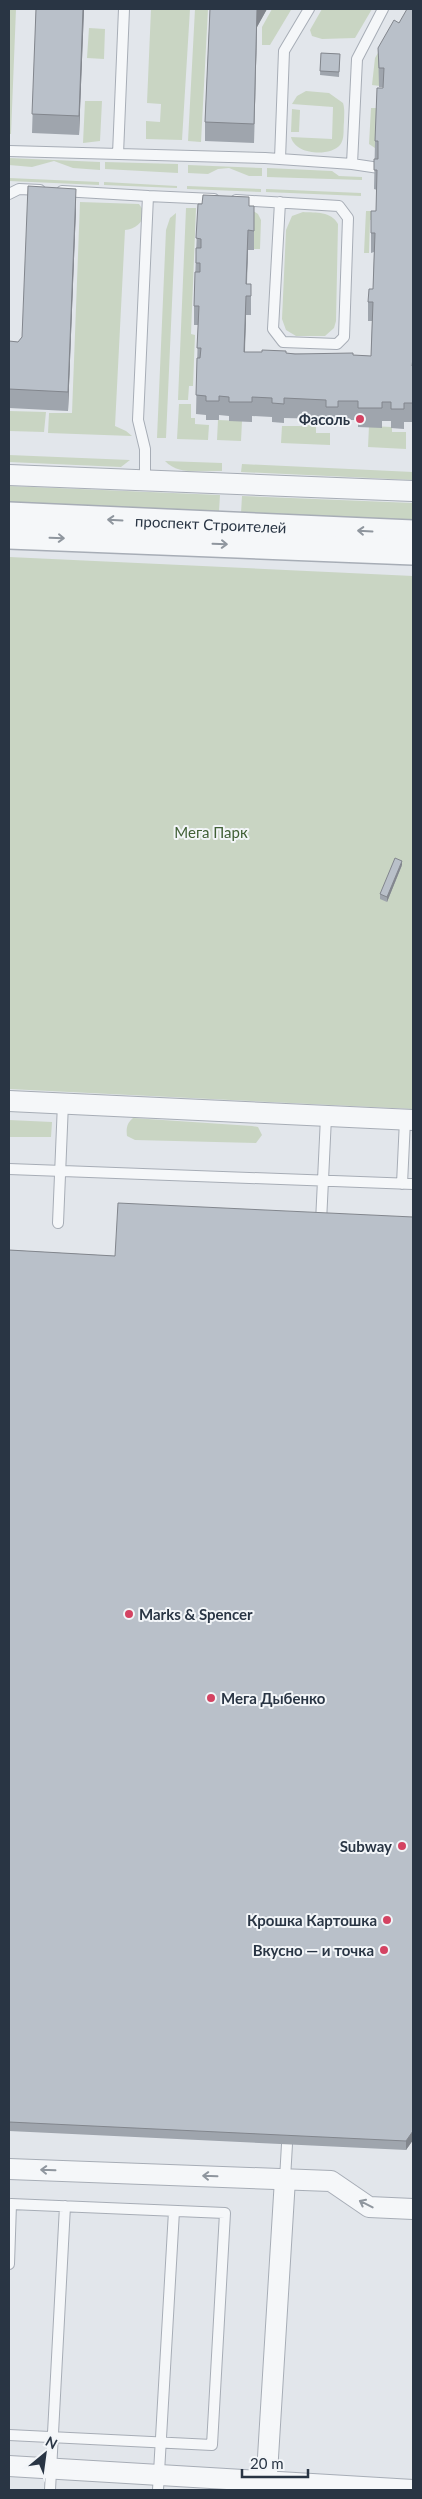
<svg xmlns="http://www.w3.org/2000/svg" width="422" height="2499" font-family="Lato,sans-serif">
	<rect width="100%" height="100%" fill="#e2e6eb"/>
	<!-- green -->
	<path fill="#c9d5c3" d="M9 9H16L11 134H9Z
		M151 9H190L182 140 146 139V121L160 122 161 104 147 103Z
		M195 9H208L201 142 188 141Z
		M272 9 291 10 270 45H262V27Z
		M322 9H372L355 38 322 39 312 36 310 30Z
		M402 21 380 86 372 85 375 58 395 24Z
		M89 28 105 29 104 59 87 58Z
		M306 91 329 93 343 103C345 109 344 116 344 122 343 129 345 139 340 145 330 157 295 155 291 137L332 139 333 107 292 104 297 96Z
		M85 101H102L100 141 83 143Z
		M371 108H379L378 150 369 144Z
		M292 109 300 110 299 132H291Z
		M9 158 100 162V170L73 168 54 161 32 167 9 165Z
		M105 162 178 164V173L105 169Z
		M188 165 262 168V176H249L229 168 218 169 208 174 188 173Z
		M267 168 332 171 339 176 362 177V180L267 177Z
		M9 178 99 182V185L9 181Z
		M104 182 177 186V188L104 185Z
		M187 186 261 189V192L187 189Z
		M266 189 361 193V196L266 192Z
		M80 202 139 204C150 217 138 229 125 230L115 426 126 431 132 436 48 433 49 413H72Z
		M186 208H196L191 334 195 335 193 386H189L188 400H178Z
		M253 211 258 214 261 220 260 249H253Z
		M366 211H374V220H370L369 253H364Z
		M303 212C316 213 331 211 338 224L336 321 334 328 325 336H296L286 330 282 319 286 230 292 216Z
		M176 213 166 438H157L166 230 170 218Z
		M179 404H191V418H195V424L209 425 208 440 177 439Z
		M9 411 46 412 44 432 9 431Z
		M218 420 242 421 241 441 217 440Z
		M305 423 316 424V433H330V445L281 443 282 426H305Z
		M369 426 392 427V432H406V449L368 447Z
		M9 455 130 460 121 467 9 462Z
		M165 461 222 463V471C203 470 179 476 165 461Z
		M242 464 413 472V480L241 472Z
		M9 486 220 495 219 511 9 502Z
		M242 496 413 503V520L241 513Z
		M9 557 413 576V1109L9 1089Z
		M133 1118 252 1126 258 1127 262 1135 256 1143 135 1140 127 1136C126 1128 127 1123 133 1118Z
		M9 1120 52 1122 51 1137H9Z"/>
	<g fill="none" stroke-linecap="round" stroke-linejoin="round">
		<!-- service casing -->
		<g stroke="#a7adb6" stroke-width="12">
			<path id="service" d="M9 151 265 158 352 164 379 168
				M118 154 124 9
				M280 159 284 51 309 9
				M352 164 357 59 383 9
				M62 191 148 196 138 420 145 449V480
				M9 194 19 189 40 190
				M148 196 214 199
				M236 200 339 206 348 218 344 337 337 344 283 342 273 329 280 202
				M9 1169 413 1184
				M402 1184 405 1120
				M321 1222 326 1117
				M58 1223 63 1103
				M285 2179 287 2144
				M9 2264 11 2204 225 2213 212 2445 9 2435
				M50 2490 65 2206
				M158 2490 174 2211"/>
		</g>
		<!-- minor casing -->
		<g stroke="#a7adb6" stroke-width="22">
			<path id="minor" d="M9 475 413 491
				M9 1101 413 1120
				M9 2169 331 2181 369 2207 413 2209
				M9 2466 413 2490
				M266 2490 285 2179"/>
		</g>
		<!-- tertiary casing -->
		<g stroke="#a7adb6" stroke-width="28">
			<g id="tertiary">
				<path id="s1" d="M9 515 413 533"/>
				<path d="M9 536 413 552"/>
			</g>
		</g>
		<!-- service -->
		<use href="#service" stroke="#f5f7f9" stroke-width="10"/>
		<!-- minor -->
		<use href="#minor" stroke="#f5f7f9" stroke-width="20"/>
		<!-- tertiary -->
		<use href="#tertiary" stroke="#f5f7f9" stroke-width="25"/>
	</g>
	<!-- wall -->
	<path fill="#9fa5ad" d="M36 9H84L79 135 32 133Z
		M210 9H267L257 27 254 143 205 141V122Z
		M413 9V422H404V429L391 428V421H382V428L358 427V420H338V426H326V419L284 418V423L272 422V417L252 416V422L229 421V416L219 415V420H206V415L196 414 198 325H194V306L198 204 249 206 254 226V250H248L247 284H251V315H246L245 352 371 356 372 321H368V302L373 289 374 252 371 253V233L376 211 377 190 374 189 375 141 383 87H379L378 48 399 23Z
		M321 53 340 54 339 77 320 75Z
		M76 208 68 411 9 408V341L18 342 22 337Z
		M402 865 387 902 380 899V894Z
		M413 1217V2140L406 2150 9 2131V1250L115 1256Z"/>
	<!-- shaded-wall -->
	<path fill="#82868d" d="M83 9H84L79 135V116Z
		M257 9H267L257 27 254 143Z
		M76 189V208L68 411V392Z
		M248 230V250L246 296Z
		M246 296V315L244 371V352Z
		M402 861V865L387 902V897Z
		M413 2131V2140L406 2150V2141Z"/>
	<!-- building -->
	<path fill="#b9c0c9" stroke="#82868d" d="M36 9H83L79 116 32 114Z
		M210 9H257L254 124 205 122Z
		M407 9H413V358L412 366H413V403H404V409H391V402H382V408H358V401H338V407H326V400L284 398V404L272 403V398L252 397V402H229V397L219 396V401H206V396L196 395 197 358H200L201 348H197L199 306H194L195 272H200V263H196V248H201V239L196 238 198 204H202L203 195 249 197V206H254V231L248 230 246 284H251V296H246L244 352H262V350L286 351V353L295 354 353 353V355L371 356 373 302H368L369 289H373L375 233H371V211H376L377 170H374V159H378V141H375L377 88H383L384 68H379L378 48 394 20 399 23Z
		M321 53 340 54 339 72 320 71Z
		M28 186 76 189 68 392 9 389V341L18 342 22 337Z
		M395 858 402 861 387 897 380 894Z
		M118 1203 413 1217V2131L406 2141 9 2122V1250L115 1256Z"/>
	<!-- one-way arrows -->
	<defs><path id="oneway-shaft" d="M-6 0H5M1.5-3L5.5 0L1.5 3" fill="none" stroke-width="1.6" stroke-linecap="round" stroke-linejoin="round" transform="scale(1.25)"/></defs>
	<g stroke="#8f969e">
		<use href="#oneway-shaft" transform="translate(115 520) rotate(-177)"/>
		<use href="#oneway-shaft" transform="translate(365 531) rotate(-177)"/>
		<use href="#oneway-shaft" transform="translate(57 538) rotate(2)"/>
		<use href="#oneway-shaft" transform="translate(220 544) rotate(2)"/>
		<use href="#oneway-shaft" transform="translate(48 2170) rotate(-178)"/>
		<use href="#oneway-shaft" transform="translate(210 2176) rotate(-178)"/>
		<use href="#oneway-shaft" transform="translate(366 2204) rotate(-153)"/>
	</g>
	<!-- markers -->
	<g fill="#d44362" stroke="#f2f5f8" stroke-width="2">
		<circle cx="360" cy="419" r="5"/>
		<circle cx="129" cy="1614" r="5"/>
		<circle cx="211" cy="1698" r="5"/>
		<circle cx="402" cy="1846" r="5"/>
		<circle cx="387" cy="1920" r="5"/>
		<circle cx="384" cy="1950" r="5"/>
	</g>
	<g text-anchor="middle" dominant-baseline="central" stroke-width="4" stroke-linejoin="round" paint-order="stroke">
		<!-- poi labels -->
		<g font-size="15" font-weight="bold" fill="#293544" stroke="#f2f5f8" text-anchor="end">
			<text x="350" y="419">Фасоль</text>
			<text x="139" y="1614" text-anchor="start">Marks &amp; Spencer</text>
			<text x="221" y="1698" text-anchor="start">Мега Дыбенко</text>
			<text x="392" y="1846">Subway</text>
			<text x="377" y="1920">Крошка Картошка</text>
			<text x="374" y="1950">Вкусно — и точка</text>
		</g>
		<!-- street labels -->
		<g font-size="15" fill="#293544" stroke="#f2f5f8">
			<text stroke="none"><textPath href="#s1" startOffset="202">проспект Строителей</textPath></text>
		</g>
		<!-- park labels -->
		<g font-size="15" fill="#416036" stroke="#f2f5f8">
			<text x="211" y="832">Мега Парк</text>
		</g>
	</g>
	<!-- border -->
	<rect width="422" height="2499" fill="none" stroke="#293544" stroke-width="20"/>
	<!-- north arrow -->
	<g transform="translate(45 2454) rotate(29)" stroke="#f2f5f8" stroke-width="4" paint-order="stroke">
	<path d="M0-4L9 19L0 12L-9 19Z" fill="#293544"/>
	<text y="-8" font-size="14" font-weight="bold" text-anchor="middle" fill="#293544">N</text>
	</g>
	<!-- scale -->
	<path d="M242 2469v8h66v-8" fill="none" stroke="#293544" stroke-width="2.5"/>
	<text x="250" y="2469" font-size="15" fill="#293544" stroke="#f2f5f8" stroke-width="4" paint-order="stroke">20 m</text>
</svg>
